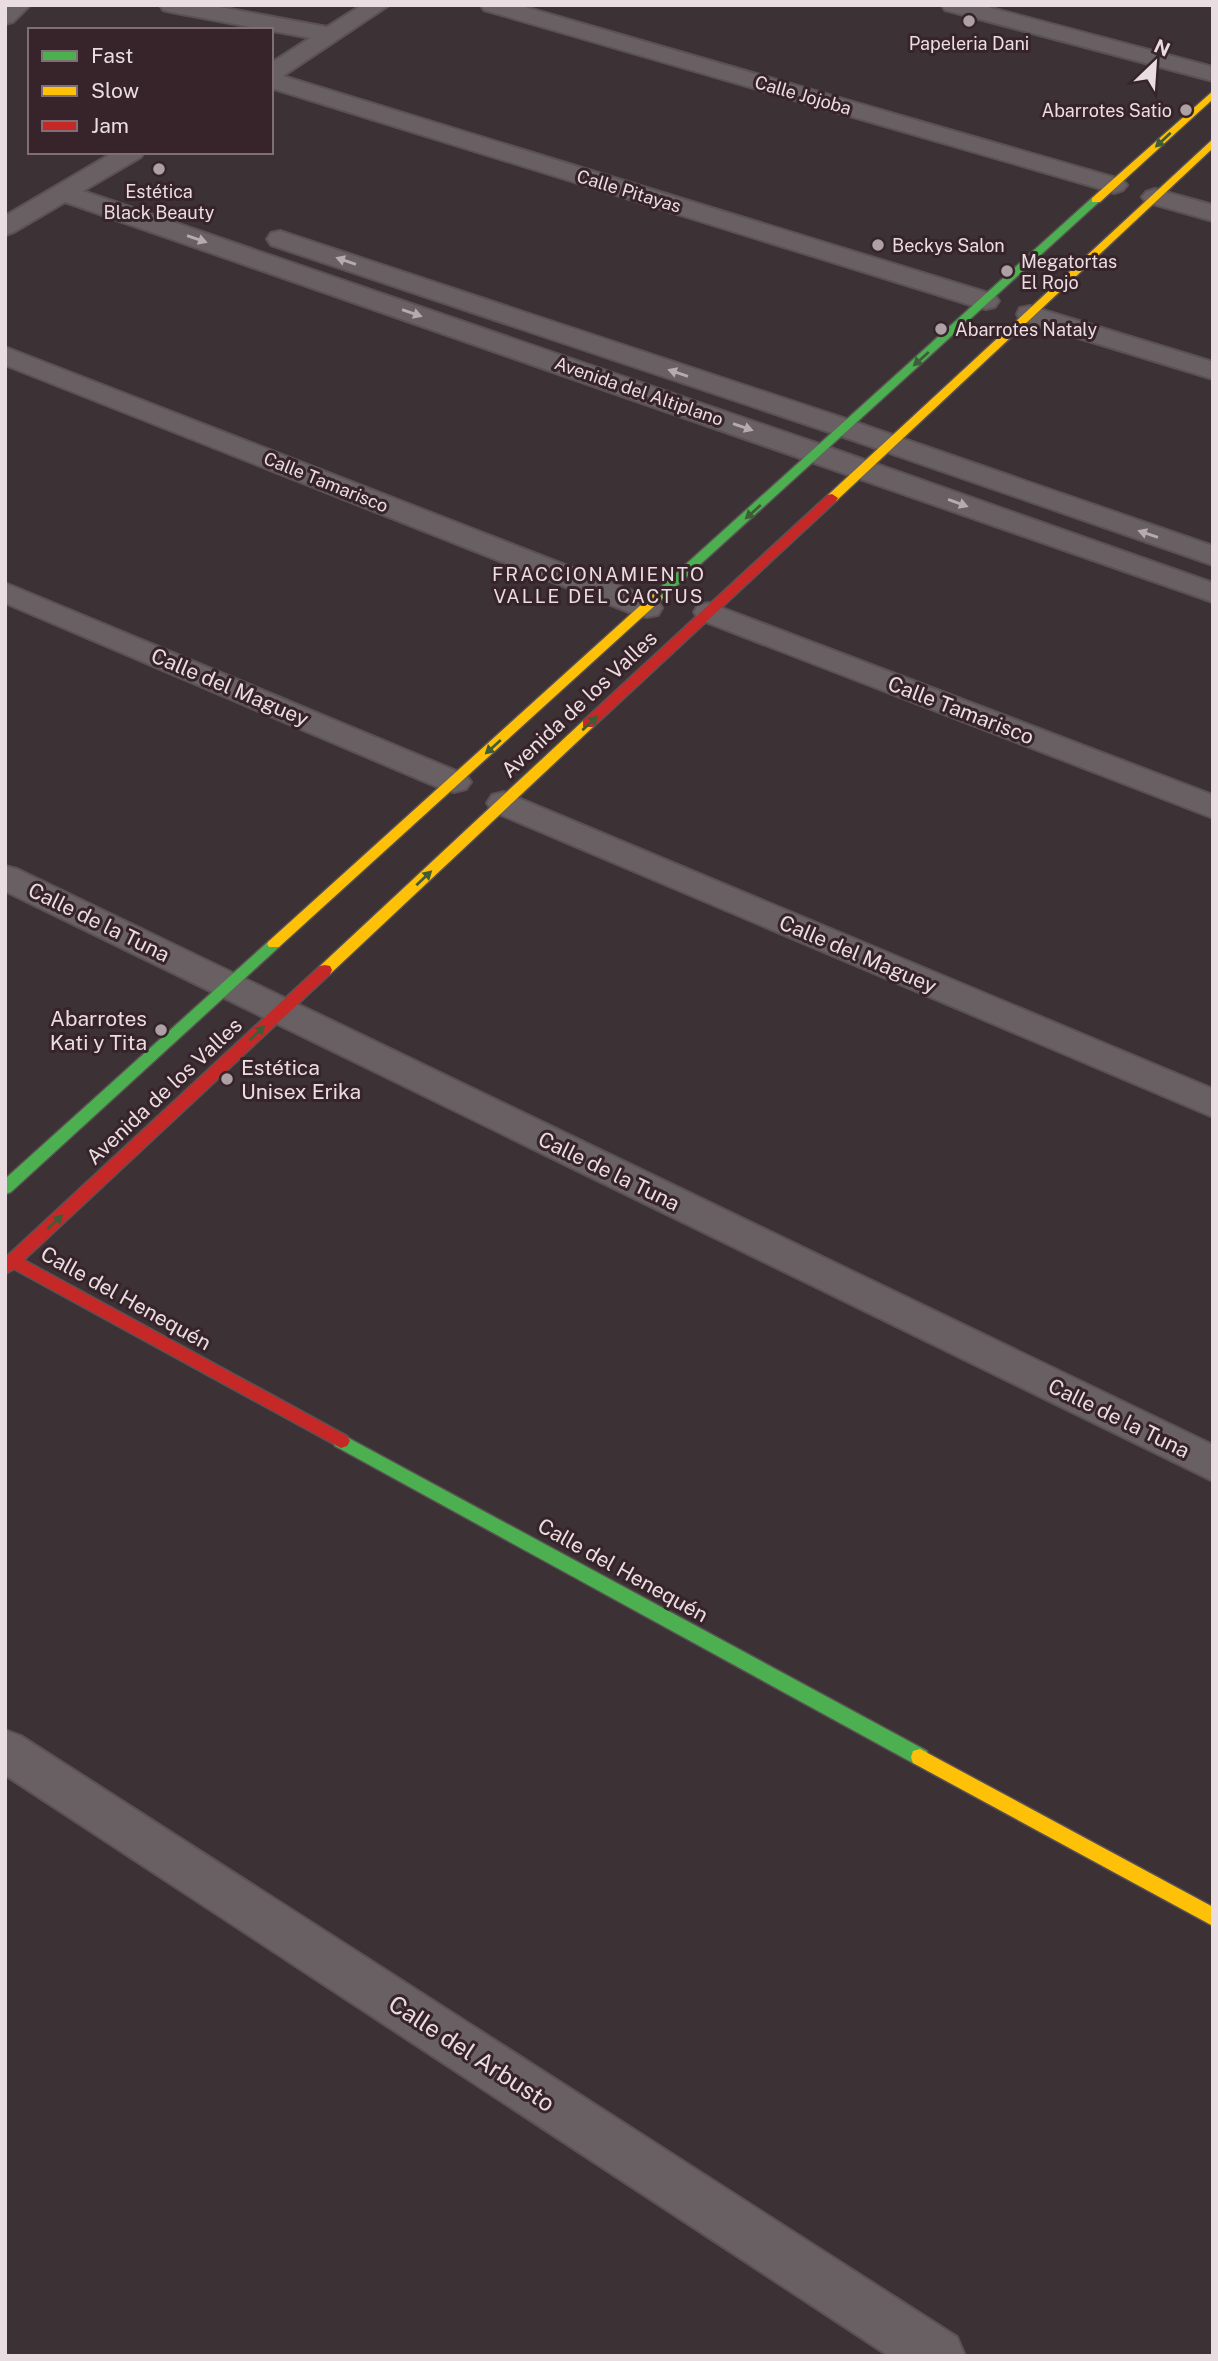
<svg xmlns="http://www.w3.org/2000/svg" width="1218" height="2361" font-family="'Public Sans',sans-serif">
	<rect width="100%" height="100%" fill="#3c3235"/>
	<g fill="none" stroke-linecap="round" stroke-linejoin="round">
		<!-- street casing -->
		<g stroke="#5a5154" stroke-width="4">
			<path id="street" d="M5 5H30L13 22 5 24Z
				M160 5H209L327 27 362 5H389L283 76 995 295 999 301 995 307 986 309 977 307 271 88V63L310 38 171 12 163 10Z
				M481 5H518L1123 180 1127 185 1123 190 1114 193 1105 190 484 10Z
				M942 5H980L1213 67V81L945 10Z
				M114 152H144L141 157 83 191 828 447 1213 583V602L65 202 14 232 5 235V216Z
				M1155 189 1213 205V221L1146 202 1142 197 1146 192Z
				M280 231 855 422 1213 546V565L835 434 271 245 267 239 271 233Z
				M1030 306 1213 362V379L1020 320 1017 314 1020 308Z
				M5 347 658 601 662 608 658 615 647 617 636 615 5 365Z
				M5 583 466 775 471 782 466 789 454 792 442 789 5 603Z
				M709 603 1213 795V818L698 619 694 612 698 605Z
				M504 792 1213 1089V1117L492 811 487 803 492 795Z
				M5 866 17 869 1213 1445V1481L5 891Z
				M5 1730 21 1736 957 2337 965 2356H889L5 1775Z"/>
		</g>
		<!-- fast casing -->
		<g stroke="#5a5154" stroke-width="3">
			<path id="fast" d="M1092 198 1101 200 661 600H653V594Z
				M274 939 281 944 279 947 11 1192 5 1194V1179L269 941Z
				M341 1434 927 1751 929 1757 927 1763 920 1765 913 1763 335 1446 332 1441 335 1436Z"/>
		</g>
		<!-- slow casing -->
		<g stroke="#5a5154" stroke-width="3">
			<path id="slow" d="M1213 91V99L1100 202H1092V198Z
				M1213 139V148L836 501H828V495Z
				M657 593 663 597 661 600 279 947H269L267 944 269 941 653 594Z
				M588 720 595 724 593 727 330 974H320L318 970 320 966 583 721Z
				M920 1749 1213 1907V1926L913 1763 911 1757 913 1751Z"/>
		</g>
		<!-- jam casing -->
		<g stroke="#5a5154" stroke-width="3">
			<path id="jam" d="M832 494 838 498 836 501 593 727H583V721L828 495Z
				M325 965 330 966 332 970 330 974 24 1260 347 1436 350 1441 347 1446 341 1448 14 1269 5 1274V1258L320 966Z"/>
		</g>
		<!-- street -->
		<use href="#street" fill="#686063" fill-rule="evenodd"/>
		<!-- fast -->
		<use href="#fast" fill="#4caf50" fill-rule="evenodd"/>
		<!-- slow -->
		<use href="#slow" fill="#ffc107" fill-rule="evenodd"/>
		<!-- jam -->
		<use href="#jam" fill="#c62828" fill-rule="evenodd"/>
	</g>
	<!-- one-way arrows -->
	<defs><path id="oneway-solid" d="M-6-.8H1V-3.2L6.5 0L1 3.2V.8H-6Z" transform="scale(1.75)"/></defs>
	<g fill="#3f5c39">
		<use href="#oneway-solid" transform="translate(1163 140) rotate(137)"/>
		<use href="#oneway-solid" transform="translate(921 359) rotate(138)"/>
		<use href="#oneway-solid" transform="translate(753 512) rotate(138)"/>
		<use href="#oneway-solid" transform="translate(590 723) rotate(-43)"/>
		<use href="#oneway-solid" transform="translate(493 747) rotate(138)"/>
		<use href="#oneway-solid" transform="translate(424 878) rotate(-43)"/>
		<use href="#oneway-solid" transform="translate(257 1033) rotate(-43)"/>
		<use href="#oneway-solid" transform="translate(55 1222) rotate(-43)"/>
	</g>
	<g fill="#b6abaf">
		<use href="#oneway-solid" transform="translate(197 239) rotate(19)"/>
		<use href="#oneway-solid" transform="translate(346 261) rotate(-161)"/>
		<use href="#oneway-solid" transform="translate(412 313) rotate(19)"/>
		<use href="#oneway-solid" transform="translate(678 373) rotate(-161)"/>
		<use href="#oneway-solid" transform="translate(743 427) rotate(19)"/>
		<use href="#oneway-solid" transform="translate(958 503) rotate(20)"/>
		<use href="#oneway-solid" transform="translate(1148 534) rotate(-161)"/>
	</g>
	<!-- markers -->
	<g fill="#ada1a5" stroke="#37242a" stroke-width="2.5">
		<circle cx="969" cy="21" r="7"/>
		<circle cx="1186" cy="110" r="7"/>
		<circle cx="159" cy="169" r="7"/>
		<circle cx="878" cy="245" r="7"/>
		<circle cx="1007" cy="271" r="7"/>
		<circle cx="941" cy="329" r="7"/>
		<circle cx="161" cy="1030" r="7"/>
		<circle cx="227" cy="1079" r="7"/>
	</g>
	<g text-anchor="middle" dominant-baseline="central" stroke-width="6" stroke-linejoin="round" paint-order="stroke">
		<!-- far-poi labels -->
		<g font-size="18" fill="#eadde1" stroke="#37242a" text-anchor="start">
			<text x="969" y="43" text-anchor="middle">Papeleria Dani</text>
			<text x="1172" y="110" text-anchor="end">Abarrotes Satio</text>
			<text x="159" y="191" text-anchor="middle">Estética<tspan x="159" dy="21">Black Beauty</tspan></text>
			<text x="892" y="245">Beckys Salon</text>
			<text x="1021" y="261">Megatortas<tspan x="1021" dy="21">El Rojo</tspan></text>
			<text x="955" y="329">Abarrotes Nataly</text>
		</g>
		<!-- far-street labels -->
		<g font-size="18" fill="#eadde1" stroke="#37242a">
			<text transform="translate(803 95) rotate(16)">Calle Jojoba</text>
			<text transform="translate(629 191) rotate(17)">Calle Pitayas</text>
			<text transform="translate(639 391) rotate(19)">Avenida del Altiplano</text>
			<text transform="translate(326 482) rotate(22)">Calle Tamarisco</text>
		</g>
		<!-- far-neighbourhood labels -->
		<g font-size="19" letter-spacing="2" fill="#eadde1" stroke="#37242a">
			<text x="599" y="574">FRACCIONAMIENTO<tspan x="599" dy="22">VALLE DEL CACTUS</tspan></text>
		</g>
		<!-- street labels -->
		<g font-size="21" fill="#eadde1" stroke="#37242a">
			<text transform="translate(230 687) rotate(23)">Calle del Maguey</text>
			<text transform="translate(579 704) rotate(-43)">Avenida de los Valles</text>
			<text transform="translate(961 710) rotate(21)">Calle Tamarisco</text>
			<text transform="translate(99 922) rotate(26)">Calle de la Tuna</text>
			<text transform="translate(858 954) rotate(23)">Calle del Maguey</text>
			<text transform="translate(164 1091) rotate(-43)">Avenida de los Valles</text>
			<text transform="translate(609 1171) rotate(26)">Calle de la Tuna</text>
			<text transform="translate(126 1298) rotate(29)">Calle del Henequén</text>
			<text transform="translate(1119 1418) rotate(26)">Calle de la Tuna</text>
			<text transform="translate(623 1570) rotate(29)">Calle del Henequén</text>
		</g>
		<!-- poi labels -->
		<g font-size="21" fill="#eadde1" stroke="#37242a" text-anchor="end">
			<text x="147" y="1018">Abarrotes<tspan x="147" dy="24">Kati y Tita</tspan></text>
			<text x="241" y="1067" text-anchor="start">Estética<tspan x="241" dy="24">Unisex Erika</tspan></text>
		</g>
		<!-- near-street labels -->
		<g font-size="24" fill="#eadde1" stroke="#37242a">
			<text transform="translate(472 2053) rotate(33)">Calle del Arbusto</text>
		</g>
	</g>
	<!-- border -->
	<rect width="1218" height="2361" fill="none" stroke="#eadde1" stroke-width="14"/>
	<!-- legend -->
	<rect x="28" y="28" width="245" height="126" fill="#37242a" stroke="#7f6e73" stroke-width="2"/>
	<rect x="42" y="51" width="35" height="10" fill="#4caf50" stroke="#7f6e73" stroke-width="2"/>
	<text x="91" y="63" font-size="21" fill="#eadde1">Fast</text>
	<rect x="42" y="86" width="35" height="10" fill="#ffc107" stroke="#7f6e73" stroke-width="2"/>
	<text x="91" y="98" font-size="21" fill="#eadde1">Slow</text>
	<rect x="42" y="121" width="35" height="10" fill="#c62828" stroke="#7f6e73" stroke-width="2"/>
	<text x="91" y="133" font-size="21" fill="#eadde1">Jam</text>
	<!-- north arrow -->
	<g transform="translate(1155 63) rotate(25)" stroke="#37242a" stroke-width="5" paint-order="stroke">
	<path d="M0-5L12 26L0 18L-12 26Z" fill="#eadde1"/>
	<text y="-10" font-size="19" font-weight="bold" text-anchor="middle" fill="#eadde1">N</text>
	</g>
</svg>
